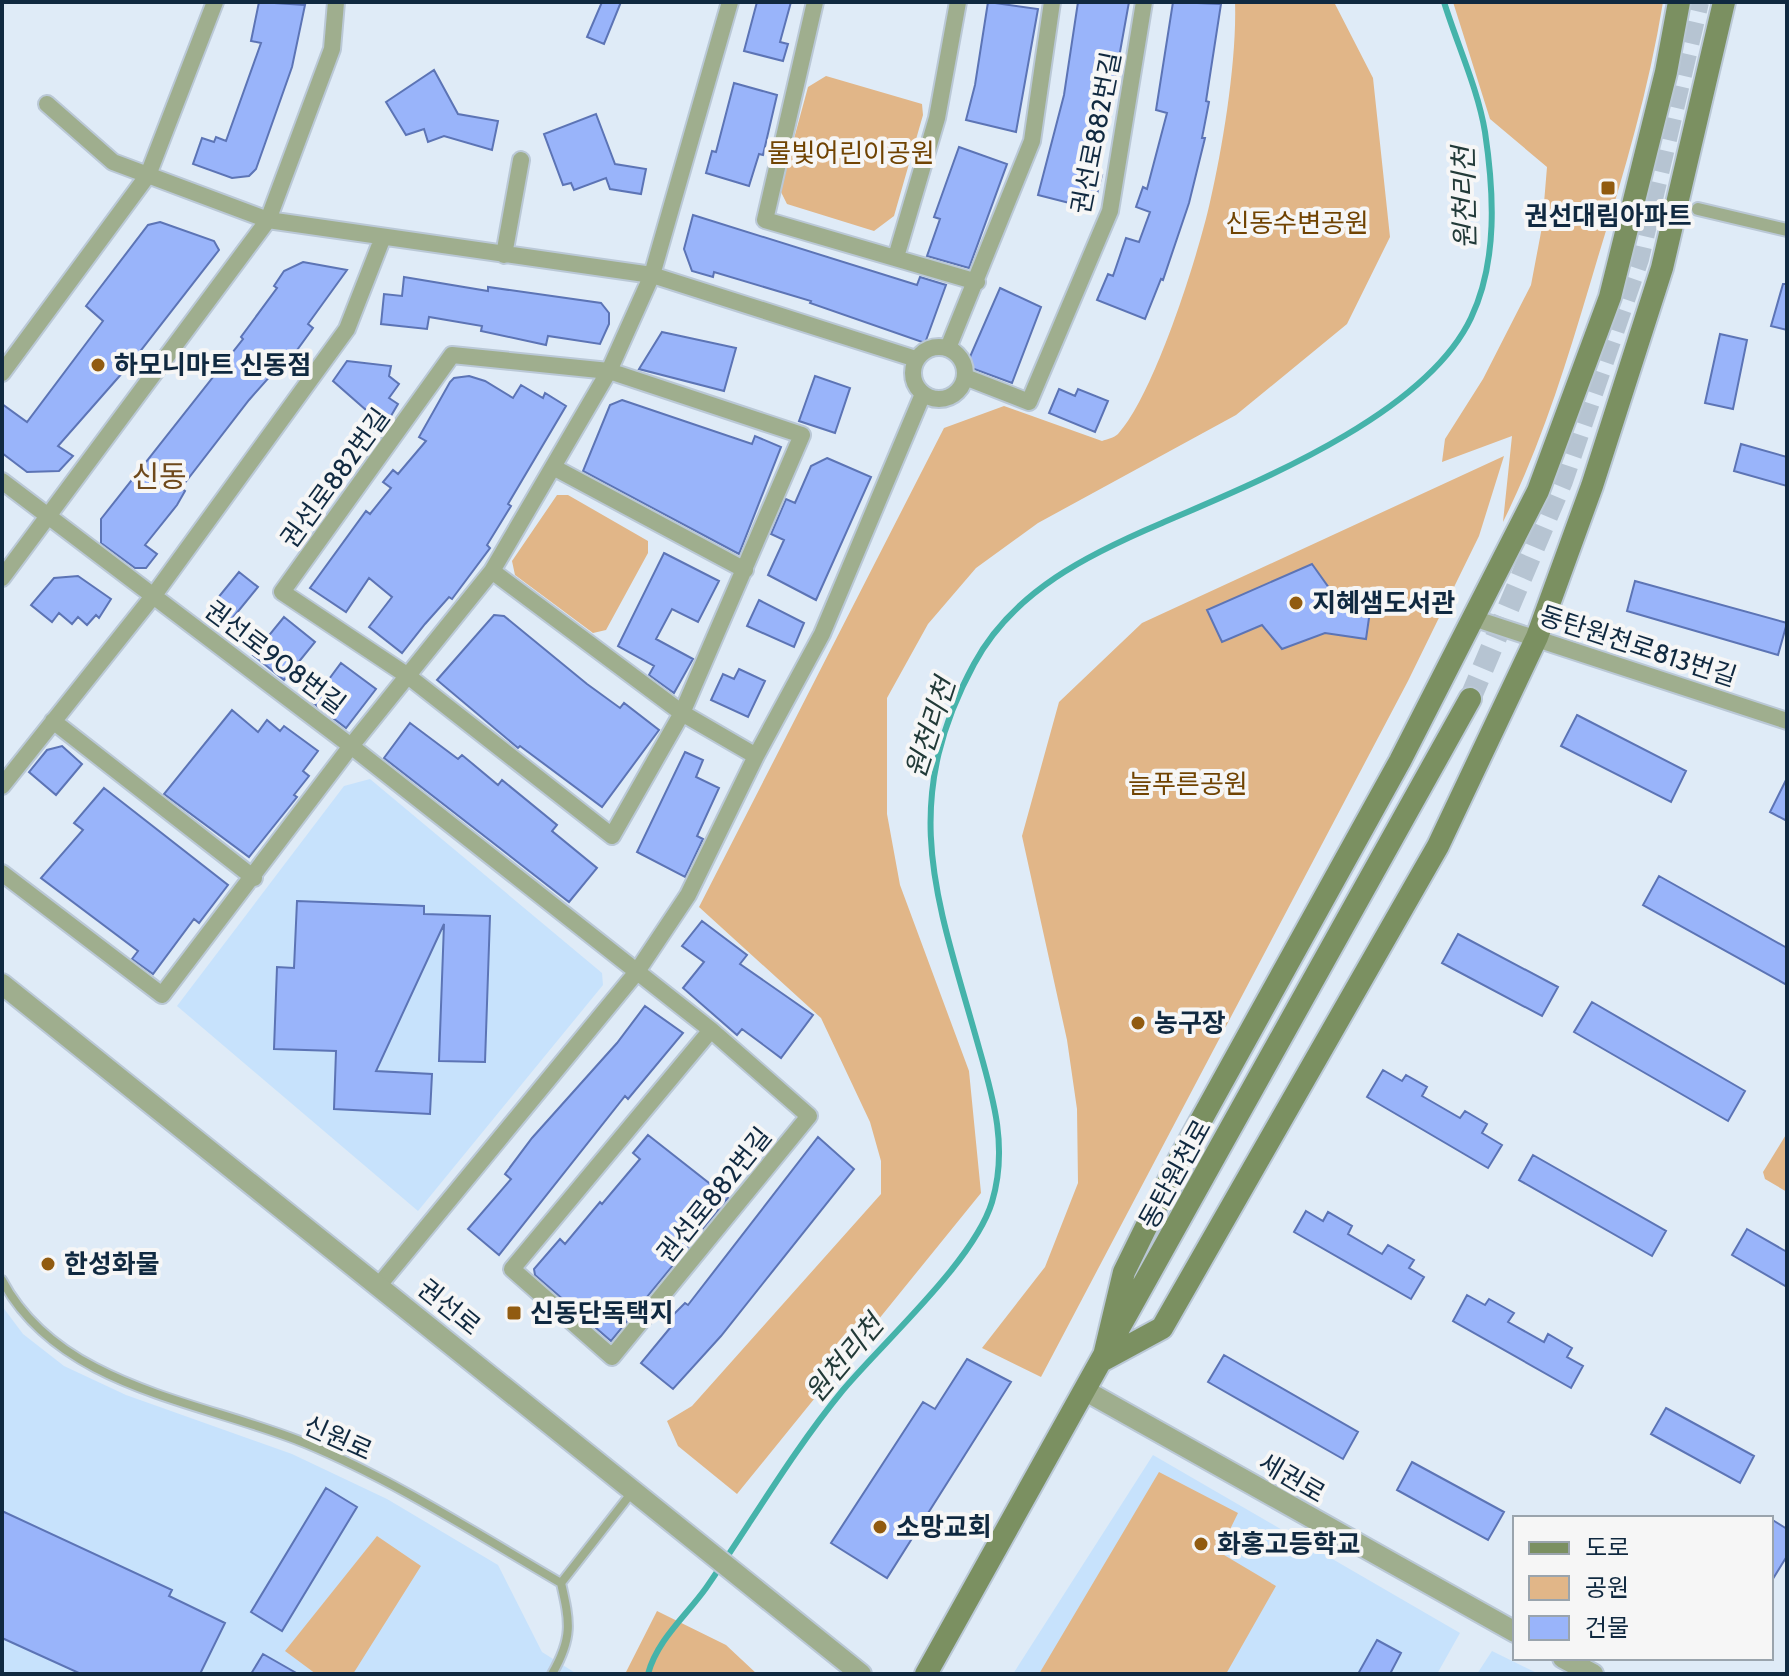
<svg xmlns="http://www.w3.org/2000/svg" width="1789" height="1676" font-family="Cabin,'Noto Sans KR',sans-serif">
	<rect width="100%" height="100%" fill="#dfebf7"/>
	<!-- built -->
	<path fill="#c7e2fc" d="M370 779 602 973 603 985 418 1211 177 1006 344 786Z
		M2 1306 23 1334 64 1366 126 1395 292 1454 387 1499 498 1565 542 1652 577 1674H2Z
		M1153 1455 1460 1633 1437 1674H1013Z
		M1492 1651 1539 1674H1477Z"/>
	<!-- green -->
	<path fill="#e1b688" d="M1235 2H1334L1373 78 1390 237 1347 324 1236 415 1038 523 976 568 928 624 887 698V814L900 885 969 1071 981 1193 737 1494 678 1446 667 1421 692 1406 881 1194V1161L870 1122 821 1018 699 907 944 428 1004 406 1102 441C1107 439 1114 438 1118 434 1154 395 1198 256 1210 202 1223 146 1237 59 1235 2Z
		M1453 2H1663C1649 89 1624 173 1598 257 1571 348 1545 437 1503 522L1512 436 1442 462 1445 439 1483 379 1531 285 1542 227 1547 167 1490 119Z
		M826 76 922 104 923 115 894 216 874 231 787 204 780 190 808 87Z
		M1504 456 1479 536 1408 681 1041 1377 982 1348 1045 1267 1078 1183 1077 1109 1067 1040 1022 836 1059 702 1142 623Z
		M557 495H568L648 541V553L606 630 593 633 515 575 512 561Z
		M1787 1133V1192L1765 1179 1763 1172Z
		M1159 1472 1238 1513 1219 1552 1276 1586 1226 1674H1039Z
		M377 1536 421 1566 353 1674H316L285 1651Z
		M657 1611 726 1645 757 1674H625Z"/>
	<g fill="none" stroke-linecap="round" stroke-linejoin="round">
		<!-- stream -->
		<path stroke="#45b3aa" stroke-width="6" d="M648 1674C657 1640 686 1616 706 1588 751 1523 792 1452 843 1390 885 1340 974 1261 992 1202 1008 1149 994 1100 979 1048 939 904 896 808 974 664 1013 591 1089 554 1162 523 1257 482 1425 415 1471 318 1498 261 1494 192 1485 132 1478 89 1457 44 1444 2"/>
	</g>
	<!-- building -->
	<path fill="#99b4fa" stroke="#5c74b5" stroke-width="2" d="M259 2 305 5 292 67 256 169 249 176 232 178 193 164 202 138 214 142 216 137 226 141 261 43 251 41Z
		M602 2H621L604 44 587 37Z
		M757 2H791L780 42 788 44 783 61 744 51Z
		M988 2 1038 9 1016 132 966 120 975 85Z
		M1078 2H1129L1098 174 1102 175 1093 209 1038 195 1064 95Z
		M1173 2 1221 4 1206 101 1209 102 1202 138H1205L1189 203 1163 280 1161 279 1145 319 1097 300 1108 274 1113 276 1126 238 1139 242 1150 212 1136 207 1143 187 1147 189 1167 113 1156 110Z
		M434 70 458 114 498 121 492 150 444 136 428 142 424 129 406 135 386 102Z
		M734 83 777 95 763 155 759 154 749 186 706 173 712 151 716 152Z
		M596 114 615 164 646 169 641 194 610 189 606 178 574 190 571 183 563 185 544 134Z
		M959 147 1007 164 969 268 927 256 940 219 934 217Z
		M693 215 917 285 920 277 946 285 925 343 810 303 811 301 714 272 713 277 692 271 684 249Z
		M160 222 214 241 219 250 131 363 58 446 73 456 59 471 27 472 2 453V404L27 422 103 321 86 306 148 225Z
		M303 262 347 270 308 324 313 328 284 368 280 365 249 400 181 488 185 491 177 505 145 545 157 554 146 568H135L101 543V519L243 339 241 337 277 288 274 286 284 271Z
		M404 277 488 291V287L601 303 609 313V324L600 344 548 336 546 345 481 331 482 326 429 317 427 329 381 324 384 294 402 296Z
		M1783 284H1787V330L1771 326Z
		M1000 288 1041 307 1012 383 966 366Z
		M662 332 736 348 724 391 639 369Z
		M1720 334 1747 340 1733 409 1705 403Z
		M347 361 391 366 389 376 399 384 389 398 398 404 388 421 369 406 366 410 333 381Z
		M469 376 485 381 513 398 521 385 543 398 545 393 566 406 508 504 511 506 487 545 490 548 452 599 449 597 425 624 402 653 369 627 392 597 369 578 346 612 310 588 366 511 370 514 391 488 383 482 393 470 398 474 426 441 419 437 450 382 454 378Z
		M815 376 850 388 835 433 799 421Z
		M1059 389 1075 396 1078 389 1108 401 1095 432 1049 413Z
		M622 400 752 444 755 436 781 447 739 554 583 471 610 405Z
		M1741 444 1787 457V486L1734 471Z
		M827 458 871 477 816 600 768 575 784 540 771 534 786 499 795 503 811 466Z
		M664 553 719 581 698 622 672 609 656 639 693 659 674 693 649 675 654 666 618 646Z
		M1312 564 1332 592 1372 597 1366 639 1325 633 1282 649 1262 625 1222 642 1207 610Z
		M239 572 258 587 231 620 212 605Z
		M78 576 111 599 99 618 96 615 87 625 78 617 72 624 59 613 52 622 31 605 54 578Z
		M1635 581 1787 623 1778 655 1627 611Z
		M759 600 804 623 794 647 747 626Z
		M494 615 504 616 587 684 620 708 624 703 659 730 602 807 520 746 518 748 437 680Z
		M284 617 315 642 284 680 253 655Z
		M341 663 376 689 346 728 312 702Z
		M739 669 765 681 748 717 711 700 723 674 734 679Z
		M232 710 258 732 267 720 280 731 284 726 318 751 303 771 309 776 294 795 297 797 249 857 164 794Z
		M1577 715 1686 771 1671 802 1561 746Z
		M410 723 458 759 462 755 498 785 502 780 557 825 552 831 597 868 569 902 384 758Z
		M62 746 82 764 56 795 29 772 47 750Z
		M685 752 703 760 696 777 719 788 697 836 703 839 685 877 637 852Z
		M1787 778V821L1770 812Z
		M104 788 228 885 199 923 194 919 153 974 132 959 138 951 41 878 83 830 74 823Z
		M1659 876 1787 948V985L1643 905Z
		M297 901 424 906V914L490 916 485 1062 439 1061 444 924 376 1071 432 1074 430 1114 334 1109 336 1051 274 1049 277 967 294 968Z
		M702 921 747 955 740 964 813 1015 781 1058 742 1029 737 1035 683 988 704 962 682 946Z
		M1458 934 1558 987 1542 1016 1442 963Z
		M1592 1002 1745 1091 1728 1121 1574 1032Z
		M645 1006 683 1033 628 1099 625 1096 499 1255 468 1229 511 1179 505 1174 532 1138 617 1043Z
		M1383 1070 1402 1081 1406 1075 1427 1087 1422 1096 1460 1118 1465 1111 1487 1124 1482 1133 1502 1145 1488 1168 1367 1097Z
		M648 1135 728 1198 611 1341 535 1275 534 1269 560 1239 565 1244 600 1202 602 1204 640 1159 633 1153Z
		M818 1137 854 1169 721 1336 673 1389 641 1363 670 1328 665 1323 685 1303 688 1305Z
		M1533 1155 1666 1231 1652 1256 1519 1180Z
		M1306 1211 1323 1221 1328 1212 1352 1226 1348 1234 1382 1254 1388 1245 1414 1260 1409 1268 1424 1277 1411 1299 1294 1232Z
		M1747 1229 1787 1252V1287L1732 1255Z
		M1467 1295 1485 1305 1489 1299 1514 1313 1508 1322 1544 1342 1548 1334 1572 1348 1567 1357 1583 1366 1571 1388 1453 1321Z
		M1224 1355 1358 1432 1343 1459 1208 1382Z
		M967 1359 1011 1382 887 1578 831 1543 923 1402 935 1409Z
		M1666 1408 1754 1456 1740 1483 1651 1434Z
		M1412 1462 1504 1512 1488 1540 1397 1490Z
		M326 1488 357 1507 282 1631 251 1612Z
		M2 1511 172 1590 169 1596 225 1623 200 1674H81L2 1638Z
		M1771 1519 1787 1529V1556L1771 1582Z
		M1377 1640 1401 1653 1390 1674H1358Z
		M263 1654 298 1674H251Z"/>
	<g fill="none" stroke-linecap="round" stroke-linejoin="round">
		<!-- secondary-tunnel -->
		<path stroke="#b6c4d2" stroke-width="22" stroke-dasharray="22 11" stroke-linecap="butt" d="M1470 699 1562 481 1638 259 1698 2"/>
		<!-- service casing -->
		<g stroke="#bac8d6" stroke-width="12">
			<path id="service" d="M2 1280C59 1388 202 1401 305 1443 394 1480 477 1534 561 1583L633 1491
				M552 1674C573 1638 570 1622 561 1583"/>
		</g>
		<!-- pedestrian casing -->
		<g stroke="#bac8d6" stroke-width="16">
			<path id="pedestrian" d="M1698 209 1787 230"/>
		</g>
		<!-- minor casing -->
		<g stroke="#bac8d6" stroke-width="20">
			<path id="minor" d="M815 2 765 220 977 282
				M47 104 113 162 268 220 652 275 916 359
				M504 255 521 160
				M896 257 937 118 958 2
				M913 373a26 26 0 1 1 52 0a26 26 0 1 1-52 0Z
				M948 348 1032 141 1052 2
				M452 355 609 371 802 435 682 713 612 836 408 676 282 592Z
				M2 373 148 175 215 2
				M965 377 1029 402 1110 211 1144 2
				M553 467 745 570
				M2 481 351 746 711 1030 809 1116 612 1357 512 1269 711 1030
				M492 571 682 713 756 756
				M2 578 268 220 332 49 336 2
				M1473 618 1787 721
				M53 721 254 878
				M2 786 154 595 347 329 383 237
				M2 873 162 995 351 746 492 571 609 371 652 275 730 2
				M380 1284 636 973 688 895 756 756 822 634 923 394"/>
		</g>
		<!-- tertiary casing -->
		<g stroke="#bac8d6" stroke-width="24">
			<path id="tertiary" d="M2 984 861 1674
				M1086 1391 1515 1632
				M1563 1658 1593 1674"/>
		</g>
		<!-- secondary casing -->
		<g stroke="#bac8d6" stroke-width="26">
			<path id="secondary" d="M1103 1360 1162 1328 1438 846 1537 637 1592 486 1662 268 1724 2
				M1103 1360 1124 1272 1179 1160 1400 761 1538 491 1610 297 1666 72 1679 2
				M926 1674 1470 699"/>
		</g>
		<!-- service -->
		<use href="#service" stroke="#9fae8e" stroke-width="8"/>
		<!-- pedestrian -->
		<use href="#pedestrian" stroke="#9fae8e" stroke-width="12"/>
		<!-- minor -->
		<use href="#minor" stroke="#9fae8e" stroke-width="16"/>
		<!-- tertiary -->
		<use href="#tertiary" stroke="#9fae8e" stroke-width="20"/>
		<!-- secondary -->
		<use href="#secondary" stroke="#7b9061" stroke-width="22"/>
	</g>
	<!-- markers -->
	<g fill="#915b10" stroke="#f6f6f6" stroke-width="3">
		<rect x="1600" y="180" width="16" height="16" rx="4"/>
		<circle cx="98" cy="365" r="8"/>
		<circle cx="1296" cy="603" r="8"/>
		<circle cx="1138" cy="1023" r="8"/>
		<circle cx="48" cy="1264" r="8"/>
		<rect x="506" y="1305" width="16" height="16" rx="4"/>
		<circle cx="880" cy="1527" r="8"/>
		<circle cx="1201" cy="1544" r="8"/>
	</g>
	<g text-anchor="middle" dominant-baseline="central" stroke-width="8" stroke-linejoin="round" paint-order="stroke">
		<!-- street labels -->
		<g font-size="26" fill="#102940" stroke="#f6f6f6">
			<text transform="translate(1096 133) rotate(-79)">권선로882번길</text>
			<text transform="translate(335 478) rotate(-54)">권선로882번길</text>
			<text transform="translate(1638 646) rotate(18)">동탄원천로813번길</text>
			<text transform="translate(275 657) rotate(37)">권선로908번길</text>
			<text transform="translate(1175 1174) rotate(-61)">동탄원천로</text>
			<text transform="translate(714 1195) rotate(-51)">권선로882번길</text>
			<text transform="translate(449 1307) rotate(39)">권선로</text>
			<text transform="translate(338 1438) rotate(24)">신원로</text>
			<text transform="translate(1292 1478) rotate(30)">세권로</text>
		</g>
		<!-- park labels -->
		<g font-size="26" fill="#704302" stroke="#f6f6f6">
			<text x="851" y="153">물빛어린이공원</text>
			<text x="1297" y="223">신동수변공원</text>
			<text x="1188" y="784">늘푸른공원</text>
		</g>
		<!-- poi labels -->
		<g font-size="26" font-weight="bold" fill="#102940" stroke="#f6f6f6" text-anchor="start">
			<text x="1608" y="216" text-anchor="middle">권선대림아파트</text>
			<text x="114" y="365">하모니마트 신동점</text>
			<text x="1312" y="603">지혜샘도서관</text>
			<text x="1154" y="1023">농구장</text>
			<text x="64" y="1264">한성화물</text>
			<text x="530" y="1313">신동단독택지</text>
			<text x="896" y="1527">소망교회</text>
			<text x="1217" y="1544">화홍고등학교</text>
		</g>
		<!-- water labels -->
		<g font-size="28" font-style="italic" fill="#223a38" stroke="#f6f6f6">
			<text transform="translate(1464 198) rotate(-91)">원천리천</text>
			<text transform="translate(930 728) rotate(-72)">원천리천</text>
			<text transform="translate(844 1358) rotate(-50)">원천리천</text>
		</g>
		<!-- quarter labels -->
		<g font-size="30" fill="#6f491b" stroke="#f6f6f6">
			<text x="159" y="476">신동</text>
		</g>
	</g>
	<!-- border -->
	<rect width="1789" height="1676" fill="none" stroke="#102940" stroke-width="8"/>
	<!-- legend -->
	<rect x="1513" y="1516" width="260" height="144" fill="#f6f6f6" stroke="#9aa4ad" stroke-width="2"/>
	<rect x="1529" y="1542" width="40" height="12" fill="#7b9061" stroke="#9aa4ad" stroke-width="2"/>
	<text x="1585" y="1556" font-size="24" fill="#102940">도로</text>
	<rect x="1529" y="1576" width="40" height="24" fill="#e1b688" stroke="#9aa4ad" stroke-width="2"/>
	<text x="1585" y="1596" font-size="24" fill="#102940">공원</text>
	<rect x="1529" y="1616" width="40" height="24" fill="#99b4fa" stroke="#9aa4ad" stroke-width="2"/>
	<text x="1585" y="1636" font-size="24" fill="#102940">건물</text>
</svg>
